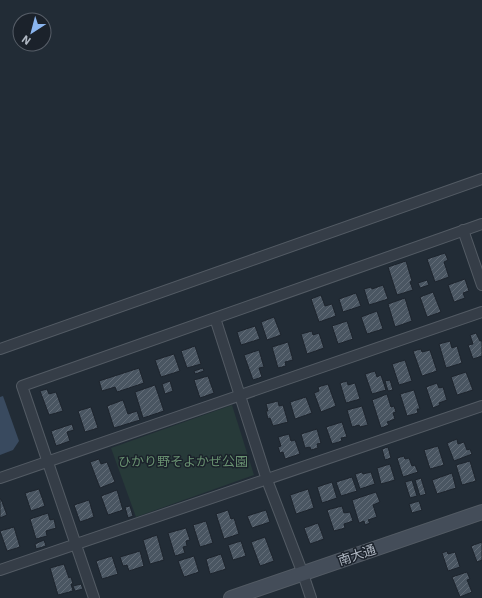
<svg xmlns="http://www.w3.org/2000/svg" width="482" height="598" font-family="'IBM Plex Sans','Noto Sans JP',sans-serif">
	<defs>
		<pattern id="building-hatch" width="6" height="6" patternUnits="userSpaceOnUse"><rect width="6" height="6" fill="#4a5662"/><path d="M-1 1l2-2M0 6l6-6M5 7l2-2" fill="none" stroke="#626c77"/></pattern>
	</defs>
	<rect width="100%" height="100%" fill="#222c36"/>
	<!-- park -->
	<path fill="#273a39" d="M232 405 254 475 136 517 111 448Z"/>
	<!-- water -->
	<path fill="#394a5f" d="M3 396 19 441 13 450 0 455V397Z"/>
	<!-- building -->
	<path fill="url(#building-hatch)" stroke="#1d242d" d="M445 253 448 260 444 262 449 277 435 282 427 259Z
		M406 261 412 281 410 282 413 290 397 295 388 267Z
		M465 279 469 291 463 293 465 298 454 302 448 285Z
		M427 280 429 285 420 288 418 283Z
		M383 285 388 299 369 305 364 289 371 287 372 289Z
		M433 292 441 312 427 317 420 297Z
		M356 293 361 306 343 312 339 299Z
		M321 295 325 306 332 304 336 316 319 322 311 299Z
		M405 298 412 321 395 327 388 304Z
		M377 311 383 329 367 334 361 317Z
		M274 317 281 335 267 340 261 322Z
		M347 321 353 339 338 344 332 326Z
		M255 326 260 339 241 345 237 332Z
		M312 331 313 335 319 333 324 348 307 354 301 334Z
		M476 333 480 341H482V356L473 359 468 345 473 344 470 335Z
		M450 341 452 348 457 346 462 363 446 368 439 344Z
		M288 342 293 360 285 362 286 366 278 368 272 347Z
		M195 346 201 364 187 368 181 351Z
		M421 349 422 352 430 350 437 371 422 376 413 351Z
		M259 350 264 367 259 368 262 377 253 380 244 355Z
		M174 354 180 371 161 377 155 360Z
		M405 360 412 381 399 385 392 364Z
		M139 368 144 383 117 392 115 387 102 391 99 381Z
		M203 368 204 371 195 374 194 371Z
		M375 371 377 377 381 375 386 390 372 394 365 374Z
		M466 372 473 390 457 395 451 377Z
		M208 376 214 393 200 398 194 380Z
		M390 380 393 390 388 391 385 381Z
		M170 381 173 391 165 394 162 384Z
		M347 381 348 385 355 383 360 399 346 403 340 383Z
		M437 383 439 388 443 387 447 400 439 403 440 405 433 408 426 387Z
		M328 384 336 406 321 412 314 393 319 391 318 387Z
		M155 385 164 411 143 418 135 392Z
		M47 389 49 394 56 392 63 411 49 415 40 391Z
		M414 390 420 409H417L418 413 407 416 400 394Z
		M387 394 391 407 394 406 396 412 393 413 395 419 387 422 389 425 381 428 372 400Z
		M306 397 312 413 295 419 290 402Z
		M123 400 128 414 137 411 140 420 114 428 107 406Z
		M278 401 279 406 283 405 288 422 273 426 270 418 268 419 266 411H268L266 404Z
		M362 406 368 425 360 427 359 425 352 427 347 410Z
		M91 407 98 428 85 432 78 411Z
		M342 422 347 437 341 438 342 441 332 444 326 427Z
		M72 424 74 430 67 432 70 441 56 446 51 431Z
		M317 429 321 443 317 444 318 448 311 450 310 447 305 448 301 434Z
		M289 434 291 441 295 440 300 454 285 459 283 452 280 453 278 447 281 446 278 437Z
		M457 439 458 444 464 442 467 450 470 449 472 454 454 461 447 443Z
		M438 446 444 465 430 469 424 450Z
		M388 447 391 458 385 460 382 449Z
		M404 456 405 459 409 458 412 466 415 465 418 472 403 477 397 458Z
		M99 459 101 464 107 462 115 482 100 488 90 462Z
		M470 461 476 481 462 485 456 465Z
		M390 464 395 480 381 484 377 468Z
		M362 472 363 474 371 472 375 484 360 489 355 474Z
		M452 473 456 488 437 494 432 480Z
		M352 477 357 491 341 496 336 482Z
		M421 478 426 494 420 496 415 480Z
		M412 480 417 496 410 498 405 482Z
		M332 482 337 498 322 503 317 487Z
		M39 489 45 506 31 511 25 493Z
		M308 489 314 508 296 514 290 495Z
		M117 490 123 510 108 515 101 496Z
		M376 492 380 502 373 505 377 517 368 520 370 523 365 525 364 521 359 523 352 500Z
		M0 499H1L7 515 0 518Z
		M89 500 94 517 80 522 74 505Z
		M419 501 422 510 412 513 409 504Z
		M130 506 133 516 128 518 125 507Z
		M342 506 344 513 350 512 353 521 344 524 345 528 334 531 327 510Z
		M228 510 231 519 234 518 239 534 224 539 216 514Z
		M266 510 270 522 252 528 247 516Z
		M48 513 50 520 54 519 56 528 46 531 47 536 36 539 30 519Z
		M206 521 213 543 200 547 193 525Z
		M318 523 324 539 310 544 304 528Z
		M14 527 20 547 7 551 0 531Z
		M186 528 190 540 186 541 187 546 183 547 185 553 175 556 168 533Z
		M157 535 164 560 150 564 143 540Z
		M265 537 274 561 260 566 251 542Z
		M44 540 46 546 36 549 35 544Z
		M241 541 246 556 233 560 228 545Z
		M482 542V560L477 562 471 546Z
		M140 551 144 566 129 571 127 565 123 566 120 557Z
		M447 551 448 554 455 552 460 567 448 571 442 553Z
		M221 554 226 569 210 574 206 559Z
		M112 556 118 574 102 579 96 561Z
		M194 556 199 572 184 577 178 561Z
		M64 564 69 578 71 577 73 584H71L73 591 58 595 50 568Z
		M467 572 470 579 467 580 472 592 460 597 452 577Z
		M81 584 83 589 75 591 73 586Z"/>
	<g fill="none" stroke-linecap="round" stroke-linejoin="round">
		<!-- street casing -->
		<g stroke="#535b64" stroke-width="12">
			<path id="street" d="M463 230 482 285
				M215 318 267 480 303 574 311 598
				M0 349 482 179
				M0 478 482 312
				M0 570 482 406
				M94 598 22 386 482 224"/>
		</g>
		<!-- secondary casing -->
		<g stroke="#535b64" stroke-width="16">
			<path id="secondary" d="M231 598 482 512"/>
		</g>
		<!-- street -->
		<use href="#street" stroke="#353d47" stroke-width="10"/>
		<!-- secondary -->
		<use href="#secondary" stroke="#444d59" stroke-width="14"/>
	</g>
	<g text-anchor="middle" dominant-baseline="central" stroke-width="3" stroke-linejoin="round" paint-order="stroke">
		<!-- park labels -->
		<g font-size="13" fill="#699271" stroke="#1b222b">
			<text x="183" y="461">ひかり野そよかぜ公園</text>
		</g>
		<!-- street labels -->
		<g font-size="13" fill="#b0b8c3" stroke="#1b222b">
			<text transform="translate(357 555) rotate(-19)">南大通</text>
		</g>
	</g>
	<!-- north arrow -->
	<g transform="translate(32 32) rotate(216)"><circle r="19" fill="#1b222b" stroke="#575e68"/>
	<path d="M0-3L7 15L0 10L-7 15Z" fill="#8ab5ef"/>
	<text y="-6" font-size="11" font-weight="bold" text-anchor="middle" fill="#b0b8c3">N</text>
	</g>
</svg>
